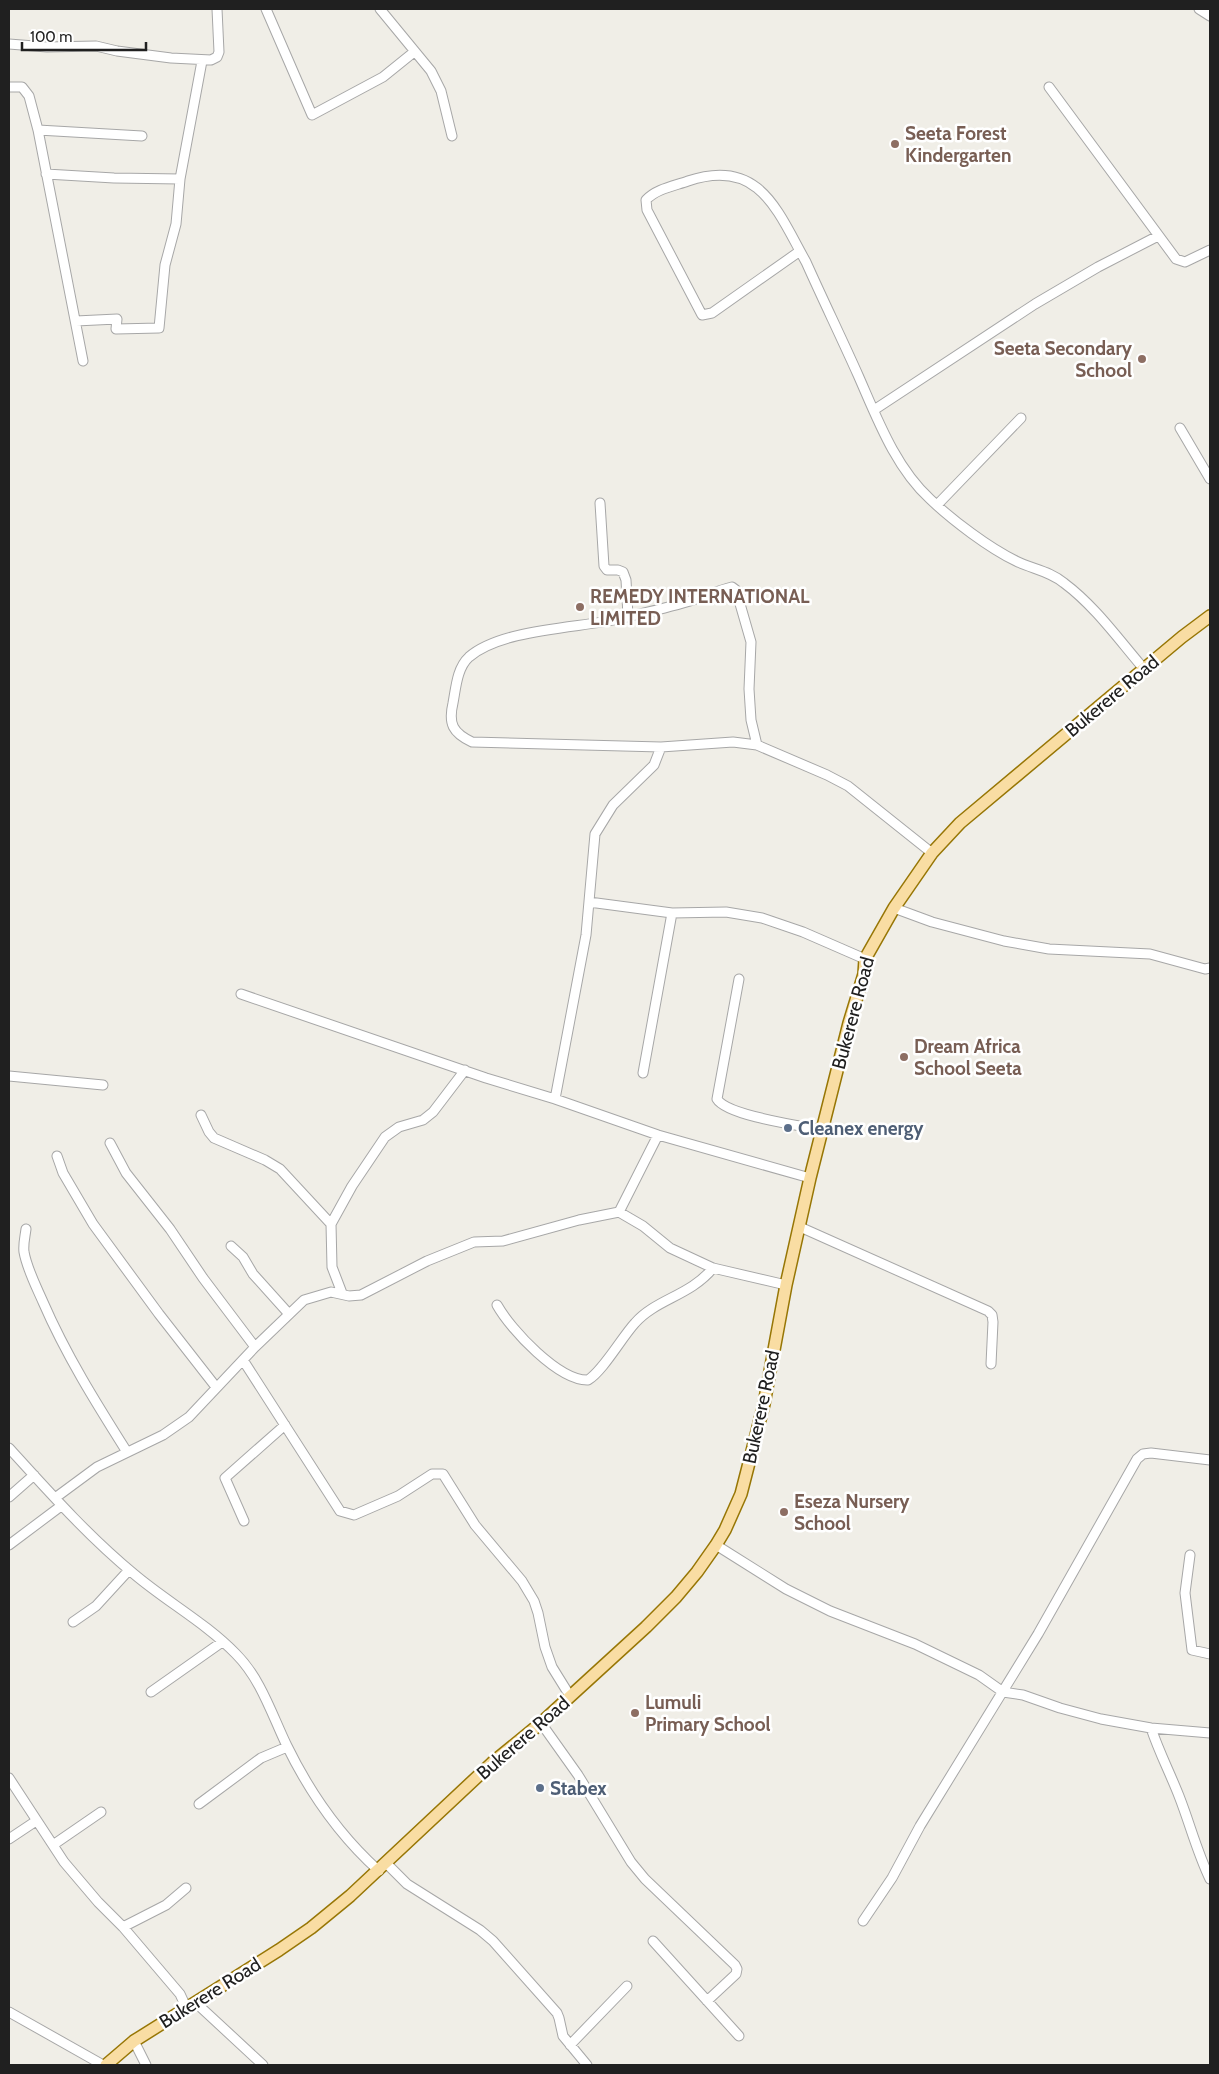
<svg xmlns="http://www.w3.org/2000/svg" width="1219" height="2074" font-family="Cabin,sans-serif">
	<rect width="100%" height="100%" fill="#f0eee7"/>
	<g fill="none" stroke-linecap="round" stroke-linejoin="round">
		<!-- minor casing -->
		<g stroke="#a7a7a7" stroke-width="11">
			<path id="minor" d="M266 9 312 115 383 77 414 52
				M380 9 431 71 441 91 452 136
				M1199 9 1210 16
				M9 44 47 47 96 46 117 51 171 58 211 60 217 57 219 52 217 9
				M9 87H22L29 96 38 130 83 361
				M1049 87 1176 259 1185 262 1210 250
				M38 130 142 136
				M46 174 114 178 180 179
				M800 251 712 313 702 315 647 210 646 200C656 189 674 186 688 181 759 157 777 210 806 262 823 300 841 337 858 375 877 418 895 467 930 499 952 520 989 548 1016 561 1032 569 1050 571 1064 583 1095 606 1119 640 1144 669
				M76 321 117 319 116 329 159 328 165 265 176 224 180 179 202 61
				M874 410 1035 304 1098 267 1158 236
				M1180 428 1210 479
				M600 503 604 566 607 570H618L623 572 626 580 628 616
				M937 505 1021 418
				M757 745 751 720 749 689 751 642 736 590 732 587C719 590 706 596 693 600 668 608 643 613 619 619 578 628 501 629 469 657 457 668 456 687 453 703 448 724 453 733 472 742L661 747 733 742 757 745 827 775 848 786 932 853
				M589 902 672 913 726 912 762 918 803 932 865 959
				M894 908 932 922 1004 941 1049 949 1150 954 1205 969 1210 968
				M739 979 717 1099C727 1116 802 1126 823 1130
				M241 994 486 1078 555 1099 658 1135 810 1178
				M643 1073 672 913
				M9 1076 103 1085
				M555 1099 586 935 595 834 613 805 654 765 661 747
				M201 1115 209 1132 214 1138 265 1160 280 1169 331 1224 332 1267 342 1293
				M110 1143 126 1173 170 1229 203 1278 255 1347
				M57 1156 63 1173 93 1224 159 1314 216 1387
				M619 1212 658 1135
				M331 1224 352 1186 385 1137 399 1127 423 1120 433 1112 465 1070
				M800 1227 988 1311 992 1315 993 1322 991 1364
				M26 1229C25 1237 23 1244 24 1252 27 1269 36 1286 43 1302 66 1355 96 1403 127 1452
				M231 1246 243 1257 253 1274 289 1314
				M497 1305C511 1330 559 1381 588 1380 603 1371 622 1337 635 1323 656 1299 690 1296 713 1268
				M243 1360 340 1511 354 1515 398 1496 432 1474H443L475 1525 522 1581 534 1601 538 1613 545 1647 552 1667 570 1696
				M9 1448C49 1492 88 1536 134 1574 167 1602 206 1623 236 1654 261 1679 272 1715 287 1746 310 1793 340 1836 379 1871
				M9 1497 34 1475
				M55 1498 97 1467 163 1435 189 1417 255 1347 304 1300 331 1292 349 1296 361 1295 427 1261 474 1242 503 1241 579 1220 619 1212 643 1226 670 1248 713 1268 786 1285
				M244 1521 225 1478 285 1425
				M9 1545 61 1506
				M716 1545 786 1589 830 1611 915 1644 979 1675 1003 1692 1023 1695 1060 1708 1101 1719 1151 1728 1210 1733
				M1190 1555 1185 1593 1192 1650 1210 1654
				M73 1622 96 1606 129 1570
				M151 1692 222 1642
				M541 1723 578 1775 631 1862 645 1879 735 1965 737 1969 736 1974 707 2001
				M1151 1728C1159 1752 1170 1773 1179 1796 1190 1824 1197 1852 1210 1879
				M9 1778 64 1862 98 1902 123 1927 180 1994 186 2007
				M199 1804 261 1758 287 1747
				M9 1839 36 1821
				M53 1845 101 1812
				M386 1863 407 1884 480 1930 493 1941 557 2013 559 2018 563 2036 587 2065
				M863 1921 892 1878 920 1826 1038 1634 1137 1459 1143 1454 1151 1453 1210 1460
				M123 1927 166 1905 186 1888
				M653 1941 739 2036
				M195 2002 263 2065
				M9 2012 103 2065
				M134 2041 146 2065
				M570 2045 627 1986"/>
		</g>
		<!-- major casing -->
		<g stroke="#977605" stroke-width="14">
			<path id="major" d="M106 2065 134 2041 279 1950 311 1928 350 1896 492 1763 541 1723 646 1627 676 1597 697 1572 716 1545 725 1530 741 1494 750 1459 764 1404 786 1285 810 1178 849 1023 864 974 865 959 894 908 932 853 960 823 1182 637 1210 616"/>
		</g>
		<!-- minor -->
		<use href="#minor" stroke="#fff" stroke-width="9"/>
		<!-- major -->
		<use href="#major" stroke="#f9dda3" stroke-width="11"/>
	</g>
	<!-- markers -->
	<g fill="#8d6e63" stroke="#fff" stroke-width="2">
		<circle cx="895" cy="144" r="5"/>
		<circle cx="1142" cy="359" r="5"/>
		<circle cx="580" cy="607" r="5"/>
		<circle cx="904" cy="1057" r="5"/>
		<circle cx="784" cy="1512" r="5"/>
		<circle cx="635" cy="1713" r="5"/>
	</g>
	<g fill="#5c6f8a" stroke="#fff" stroke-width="2">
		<circle cx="788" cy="1128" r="5"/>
		<circle cx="540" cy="1788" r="5"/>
	</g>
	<g text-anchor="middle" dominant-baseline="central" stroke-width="5" stroke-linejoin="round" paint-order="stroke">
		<!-- education labels -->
		<g font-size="19" font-weight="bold" fill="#785e54" stroke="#fff" text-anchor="start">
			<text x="905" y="133">Seeta Forest<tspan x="905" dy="22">Kindergarten</tspan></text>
			<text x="1132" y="348" text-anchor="end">Seeta Secondary<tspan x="1132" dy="22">School</tspan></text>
			<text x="590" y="596">REMEDY INTERNATIONAL<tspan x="590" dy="22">LIMITED</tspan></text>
			<text x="914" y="1046">Dream Africa<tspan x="914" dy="22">School Seeta</tspan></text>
			<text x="794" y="1501">Eseza Nursery<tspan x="794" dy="22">School</tspan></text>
			<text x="645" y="1702">Lumuli<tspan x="645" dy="22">Primary School</tspan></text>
		</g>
		<!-- street labels -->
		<g font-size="19" fill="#202020" stroke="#fff">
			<text transform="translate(1112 696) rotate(-40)">Bukerere Road</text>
			<text transform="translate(853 1013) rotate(-75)">Bukerere Road</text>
			<text transform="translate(761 1407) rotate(-78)">Bukerere Road</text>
			<text transform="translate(523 1738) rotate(-41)">Bukerere Road</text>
			<text transform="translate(210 1993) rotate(-32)">Bukerere Road</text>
		</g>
		<!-- service labels -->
		<g font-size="19" font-weight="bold" fill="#4e5e75" stroke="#fff" text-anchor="start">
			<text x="798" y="1128">Cleanex energy</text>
			<text x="550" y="1788">Stabex</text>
		</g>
	</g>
	<!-- border -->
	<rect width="1219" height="2074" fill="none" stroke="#202020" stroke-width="20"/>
	<!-- scale -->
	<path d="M22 42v8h124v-8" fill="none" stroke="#202020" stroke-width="2.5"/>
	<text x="30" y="42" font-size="15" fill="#202020" stroke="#ffffff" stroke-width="4" paint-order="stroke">100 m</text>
</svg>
